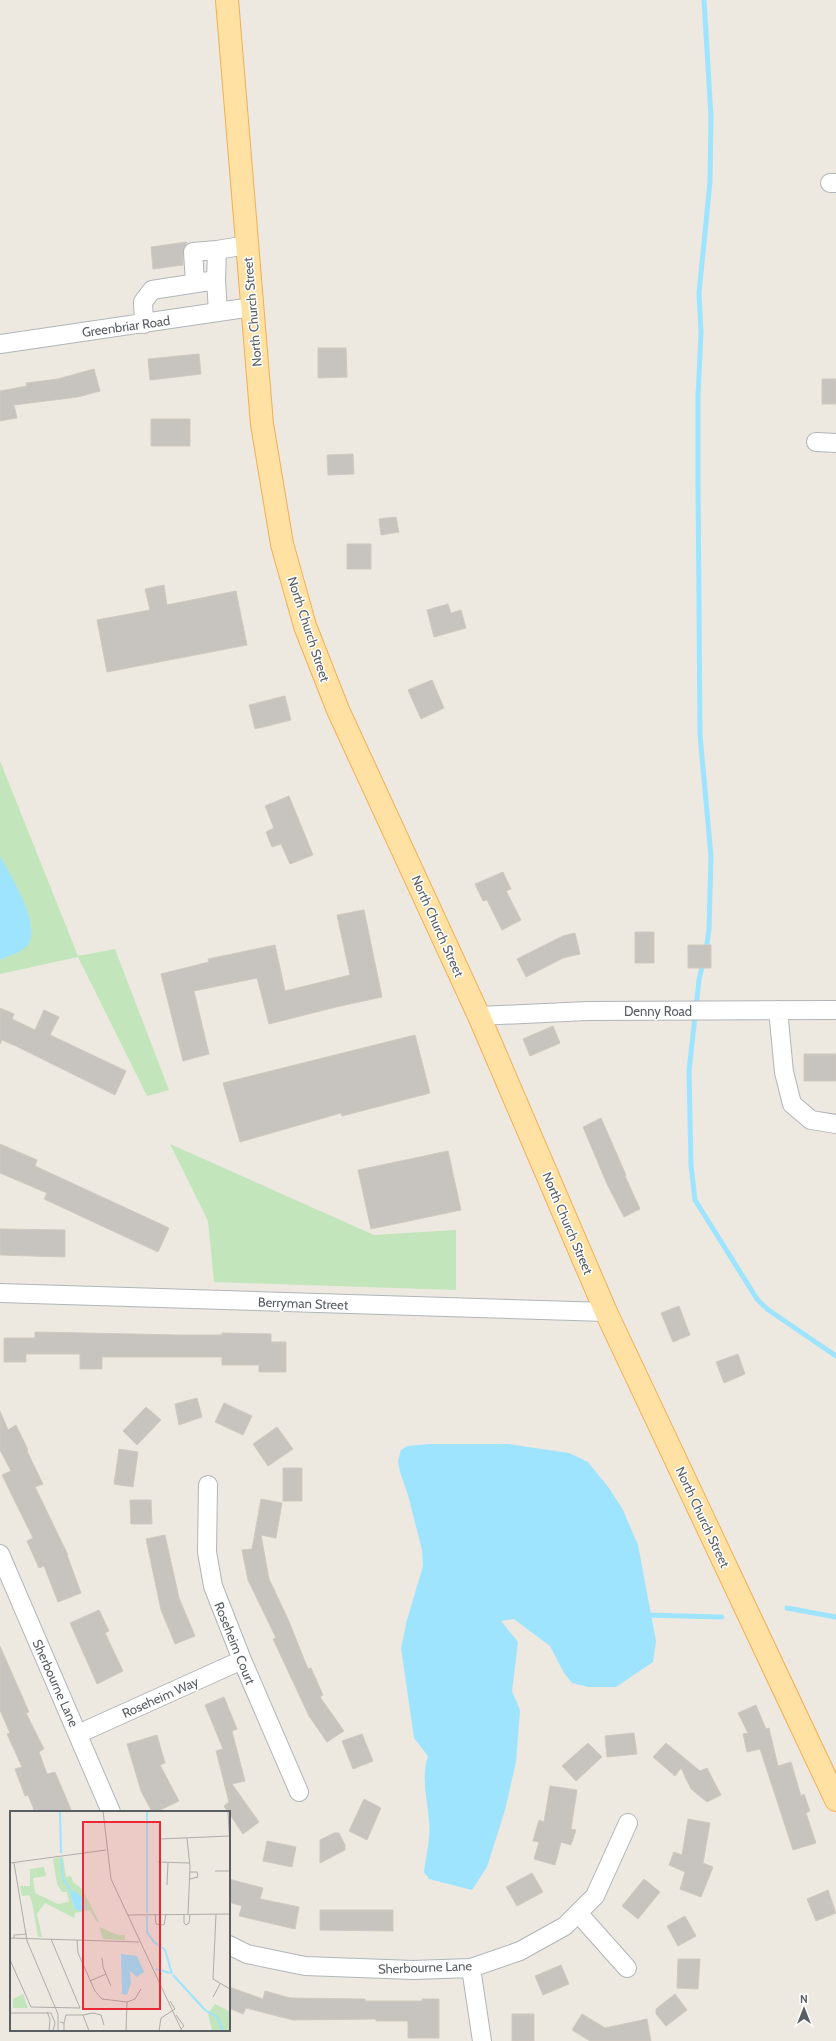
<svg xmlns="http://www.w3.org/2000/svg" width="836" height="2041" font-family="Cabin,sans-serif">
	<rect width="100%" height="100%" fill="#ede8e0"/>
	<!-- green -->
	<path fill="#c2e5bc" d="M0 761 78 956 115 949 169 1090 147 1096 78 957 0 974V960L25 948 26 909 0 856Z
		M170 1144 374 1235 456 1230V1290L214 1282 208 1221Z"/>
	<!-- water -->
	<path fill="#9ee4ff" d="M0 856C10 875 46 931 25 948 19 953 8 956 0 960Z
		M430 1444H508L569 1453 588 1462 609 1488 623 1510 638 1545 656 1641 653 1662 616 1687H588L572 1683 564 1673 550 1646 514 1619 501 1621 518 1642 512 1691 520 1710 516 1762 505 1810 487 1867 472 1890 429 1879 424 1872C426 1856 431 1837 429 1820 427 1798 421 1777 428 1756L414 1738 401 1648 407 1620 423 1566 422 1550 408 1495 400 1472 398 1461 401 1450 407 1446Z"/>
	<g fill="none" stroke-linecap="round" stroke-linejoin="round">
		<!-- stream -->
		<path stroke="#9ee4ff" stroke-width="5" d="M704 0 711 116 710 182 699 293 701 333 698 396V476L700 735 711 856 709 929 706 951
			M703 963 699 980 689 1071 691 1165 695 1200 757 1299 767 1309 836 1356
			M787 1608 836 1617
			M645 1615 722 1617"/>
	</g>
	<!-- building -->
	<path fill="#c7c3be" stroke="#d1c9bf" d="M187 242 183 252V265L153 269 151 247Z
		M318 348H346L347 377 318 378Z
		M199 354 201 374 150 380 148 359Z
		M94 369 100 391 78 397 14 405 17 418 0 421V391L27 386 26 383 58 379Z
		M822 379H836V404H822Z
		M151 419H190V446H151Z
		M353 454 354 474 328 475 327 455Z
		M396 517 399 532 381 535 379 519Z
		M347 544H371V569H347Z
		M164 585 167 605 236 591 247 645 107 672 97 620 150 610 145 589Z
		M448 604 451 613 461 610 466 628 434 637 427 610Z
		M432 680 444 708 421 719 408 690Z
		M285 696 291 720 255 729 249 705Z
		M289 796 313 855 290 864 281 844 272 847 266 832 274 828 265 806Z
		M503 872 511 889 506 891 521 920 502 930 487 900 483 901 475 884Z
		M364 910 382 997 336 1007 269 1024 257 978 194 991 209 1054 183 1061 161 974 209 962 208 959 275 945 285 991 350 975 337 915Z
		M635 932H654V963H635Z
		M575 933 580 954 563 958 526 977 517 959 563 936Z
		M688 945H711V968H688Z
		M0 1008 14 1014 12 1019 35 1030 44 1010 59 1017 50 1035 126 1071 115 1095 16 1046 2 1040 0 1044Z
		M553 1026 560 1043 530 1056 523 1039Z
		M415 1035 430 1093 342 1116 341 1113 240 1142 223 1083Z
		M804 1054H836V1081H804Z
		M601 1118 626 1175 625 1176 640 1209 624 1217 607 1184 583 1127Z
		M0 1144 37 1160 35 1166 169 1228 158 1252 44 1199 47 1193 0 1173Z
		M448 1151 461 1210 371 1229 358 1170Z
		M0 1229 65 1230V1257L0 1255Z
		M679 1306 690 1335 673 1342 661 1313Z
		M35 1332 178 1335H222V1333L271 1334V1342H286V1372H259V1365H222V1357H102V1369H80V1354H26V1362H4V1338H35Z
		M738 1354 745 1374 724 1383 716 1362Z
		M197 1398 202 1417 179 1425 175 1404Z
		M224 1403 252 1416 243 1435 215 1422Z
		M146 1407 161 1420 137 1445 123 1431Z
		M0 1411 8 1430 16 1425 28 1450 27 1451 43 1484 35 1487 68 1555H67L81 1593 58 1602 44 1566 39 1568 27 1541 33 1538 2 1475 11 1471 0 1450Z
		M277 1427 293 1449 268 1466 253 1444Z
		M119 1449 138 1452 133 1487 114 1484Z
		M283 1468H302V1501H283Z
		M261 1499 282 1503 276 1538 261 1535 269 1579 288 1619 308 1669 311 1668 323 1695 320 1697 344 1731 327 1742 309 1716 273 1639 276 1638 248 1580 242 1550 252 1549Z
		M130 1500H151L152 1524H131Z
		M165 1535 179 1598 195 1636 175 1644 161 1610 146 1539Z
		M99 1610 109 1631 105 1633 123 1671 97 1684 70 1623Z
		M0 1646 29 1712 26 1713 44 1749 39 1752 47 1774 55 1772 72 1812H35L28 1795 25 1796 15 1769 22 1767 7 1734 10 1733 0 1710Z
		M224 1697 237 1729 232 1731 245 1781 232 1784 259 1822 243 1834 224 1806 229 1802 216 1751 223 1749 205 1705Z
		M756 1705 766 1729 769 1728 778 1766 791 1762 801 1796 804 1794 810 1811 806 1813 816 1843 793 1850 760 1749 747 1752 743 1734 748 1733 738 1713Z
		M634 1733 637 1754 607 1757 605 1736Z
		M362 1734 373 1761 353 1769 342 1741Z
		M157 1735 165 1763 160 1765 179 1801 156 1812H152L141 1791 127 1744Z
		M588 1743 602 1757 576 1781 562 1766Z
		M666 1743 700 1771 707 1768 721 1795 707 1802 691 1789 681 1768 675 1776 653 1757Z
		M550 1786 577 1790 571 1829 576 1830 571 1845 561 1842 555 1865 534 1859 539 1842 533 1841 539 1820 544 1822Z
		M364 1799 381 1808 367 1840 349 1831Z
		M688 1819 710 1823 703 1863 713 1867 701 1897 680 1889 685 1872 669 1865 674 1852 682 1855Z
		M334 1833H339L345 1845V1850L320 1863V1840Z
		M267 1841 296 1847 292 1867 263 1861Z
		M532 1873 543 1892 517 1906 506 1887Z
		M229 1879 263 1888 260 1899 299 1907 295 1929 239 1916 242 1906 229 1902Z
		M644 1879 660 1892 638 1919 622 1906Z
		M828 1890 836 1913 816 1921 807 1899Z
		M320 1910H393V1931L320 1930Z
		M685 1916 696 1936 678 1946 667 1926Z
		M678 1959H700L698 1989 677 1988Z
		M561 1965 569 1984 543 1995 535 1976Z
		M229 1987 263 1999 265 1991 290 1998 365 1999V2001H422V1999H439V2038H408V2021H376V2019L293 2020 246 2008 243 2014 229 2008Z
		M675 1994 687 2010 666 2026 656 2014V2009Z
		M512 2014H534V2041H512Z
		M582 2014 605 2028 647 2019 651 2041H590L572 2030Z"/>
	<g fill="none" stroke-linecap="round" stroke-linejoin="round">
		<!-- minor casing -->
		<g stroke="#b1b5b9" stroke-width="20">
			<path id="minor" d="M830 183H836
				M216 280 217 250 247 245
				M195 282 193 252 217 250
				M144 324 143 302 152 290 216 280 218 312
				M0 344 252 307
				M816 442 836 443
				M778 1010 784 1072 792 1104 811 1120 836 1124
				M479 1016 587 1011 836 1010
				M0 1293 606 1312
				M208 1485 207 1552 213 1586 242 1660 299 1792
				M0 1554 111 1812
				M78 1734 242 1660
				M578 1913 627 1968
				M229 1945 247 1954 305 1966 413 1970 471 1968 520 1951 565 1926 595 1896 628 1823
				M471 1968 482 2041"/>
		</g>
		<!-- major casing -->
		<g stroke="#f3ae53" stroke-width="24">
			<path id="major" d="M227 0 262 424 282 544 305 626 338 710 479 1016 606 1312 836 1800"/>
		</g>
		<!-- minor -->
		<use href="#minor" stroke="#fff" stroke-width="18"/>
		<!-- major -->
		<use href="#major" stroke="#ffe2a3" stroke-width="22"/>
	</g>
	<g text-anchor="middle" dominant-baseline="central" stroke-width="3" stroke-linejoin="round" paint-order="stroke">
		<!-- street labels -->
		<g font-size="13" fill="#595e62" stroke="#fff">
			<text transform="translate(252 312) rotate(-95)">North Church Street</text>
			<text transform="translate(126 326) rotate(-8)">Greenbriar Road</text>
			<text transform="translate(309 629) rotate(72)">North Church Street</text>
			<text transform="translate(438 926) rotate(66)">North Church Street</text>
			<text x="658" y="1011">Denny Road</text>
			<text transform="translate(568 1223) rotate(67)">North Church Street</text>
			<text transform="translate(303 1303) rotate(2)">Berryman Street</text>
			<text transform="translate(703 1517) rotate(65)">North Church Street</text>
			<text transform="translate(235 1643) rotate(68)">Roseheim Court</text>
			<text transform="translate(56 1683) rotate(66)">Sherbourne Lane</text>
			<text transform="translate(160 1697) rotate(-24)">Roseheim Way</text>
			<text transform="translate(425 1967) rotate(-2)">Sherbourne Lane</text>
		</g>
	</g>
	<!-- overview -->
	<g transform="translate(10 1811)">
		<rect width="220" height="220" fill="#ede8e0"/>
		<path d="M53 46 56 66 61 65 63 71 72 78 89 111H87L80 99 65 102 64 107 35 92 27 103 32 126H28L22 91 19 84 12 85 10 75H20V58L34 56 36 65 23 67 25 82 48 93 59 91 57 81H52L47 73 43 48ZM61 85 76 97V98H65ZM89 116 108 124H115V129L93 128ZM13 183 18 197H3V188ZM205 193 220 201V220H202L198 203Z" fill="#c2e5bc" fill-rule="evenodd"/>
		<path d="M65 80 73 88 76 98 69 100 65 98 60 81ZM111 143 127 145 134 161 127 166 120 160 121 172 117 184 112 183Z" fill="#9ee4ff"/>
		<path fill="none" stroke="#9ee4ff" stroke-width="2" d="M50 0 51 42M137 0V102M51 48 53 67 61 81M137 105V121L144 131 155 139 162 163M146 158 160 162M163 164 195 199 207 206 213 220"/>
		<path fill="none" stroke="#aeadaa" stroke-width="1" d="M93 0 101 68 172 220M218 0 220 36M177 27 180 56 178 103M150 28 219 25M148 51 179 52M0 52 96 39M4 52 17 130 48 203V220M205 60H220M180 68 188 66 187 61H180M157 74 158 52M145 103 146 113 154 114 156 103M174 103V112L176 114 179 112 180 103M206 103 203 168 220 178M118 104 220 103M0 127 129 131M4 127V124L17 123M67 129 68 142 85 180 92 188 117 191 125 188 131 178M92 147 93 156 101 175M0 149 21 196 70 197 41 128M80 170 96 163M203 186 210 173M37 201 40 208 39 220M0 202H41L45 212 43 220M73 204 83 202 91 204 94 214M166 204 174 215 171 218M50 211 54 212V220M54 212 56 204H73L79 220M116 220 117 191M149 220 151 207 165 198 160 190"/>
		<path fill="#ec2836" fill-opacity="0.15" stroke="#ec2836" stroke-width="2" d="M73 11H150V198H73Z"/>
		<rect width="220" height="220" fill="none" stroke="#595e62" stroke-width="2"/>
	</g>
	<!-- north arrow -->
	<g transform="translate(804 2009)" stroke="#ffffff" stroke-width="3" paint-order="stroke">
	<path d="M0-3L7 15L0 10L-7 15Z" fill="#595e62"/>
	<text y="-6" font-size="11" font-weight="bold" text-anchor="middle" fill="#595e62">N</text>
	</g>
</svg>
